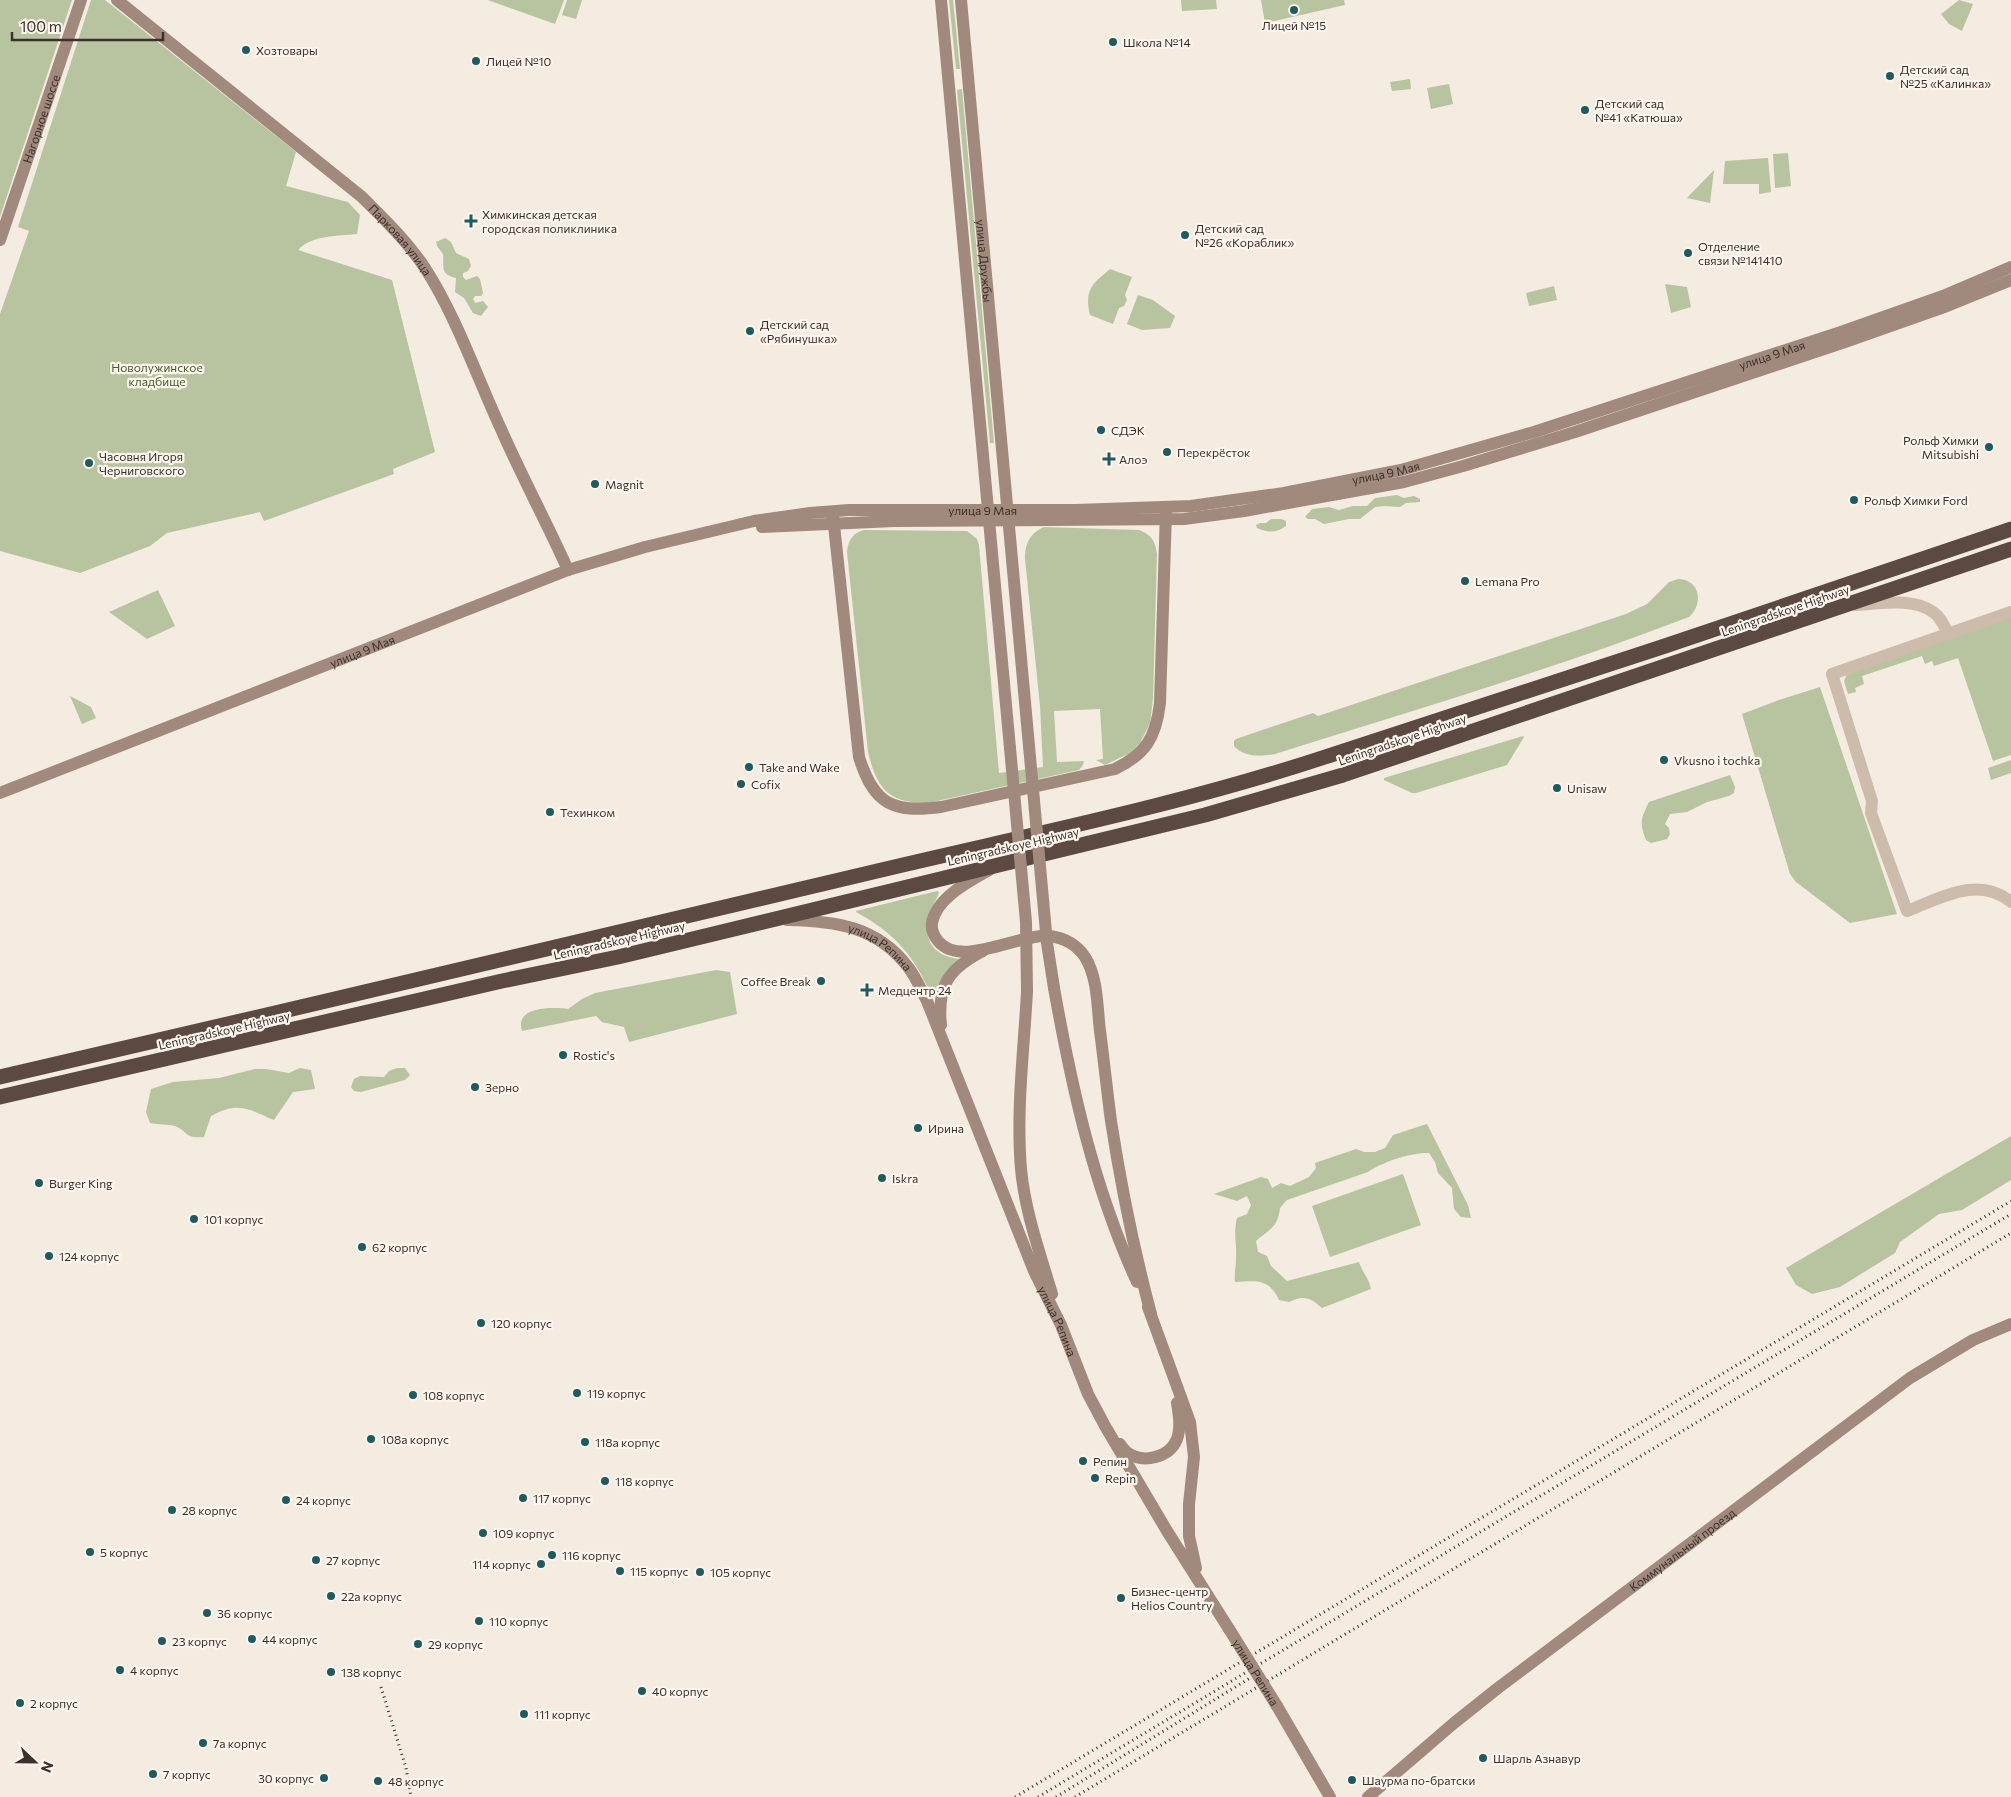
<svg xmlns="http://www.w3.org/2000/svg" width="2011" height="1797" font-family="Commissioner,sans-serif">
	<rect width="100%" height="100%" fill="#f4ebe1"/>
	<!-- green -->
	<path fill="#b8c4a0" d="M0 0H72L0 217Z
		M91 0H105L296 152 286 186 348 202 360 215 357 234C338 236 312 235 298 250L392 280 435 452 393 469 394 474 264 521 260 512 167 533 150 546 80 573 0 551V314L29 231 18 227Z
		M488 0H564L555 24Z
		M567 0H582L576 19 562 15Z
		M949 0H953L960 69H956Z
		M1181 0H1216L1217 9 1182 11Z
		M1261 0H1344L1345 5 1265 23Z
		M1959 0 1973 4 1962 31 1949 24 1941 14Z
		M1410 79 1411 89 1392 91 1390 82Z
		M1449 84 1453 104 1431 109 1427 88Z
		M962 89 994 443H990L957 90Z
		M1788 153 1791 186 1775 188 1773 154Z
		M1768 158 1771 192 1759 194V184H1723L1725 161Z
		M1714 170 1710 203 1687 198Z
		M445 238 451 242 456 253 469 259 471 266 468 271 463 273V277L466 280 477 276 480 279 483 293 481 296H475L473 299 475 303 483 301 488 307 481 316 473 313 464 298 455 292 456 278C440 274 444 268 443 254L437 246 436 242Z
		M1110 269 1132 277 1125 295 1127 300 1124 306 1119 308 1113 324 1090 315C1084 290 1092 284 1110 269Z
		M1665 284 1687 287 1691 307 1671 313Z
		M1554 286 1557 300 1529 306 1526 293Z
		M1138 295 1153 300 1175 316 1170 328 1142 330 1127 324Z
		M1397 495 1404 498 1414 496 1420 499V502L1406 503 1400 507 1385 506 1375 507 1360 519H1349L1324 524 1315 519H1308L1305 517 1312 509 1329 507 1339 510 1353 506H1367L1375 498Z
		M1271 519H1281L1286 521V526C1276 533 1268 533 1257 528L1256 525 1260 523H1266Z
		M1044 527 1139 530C1152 535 1155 541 1157 554L1153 699 1150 723 1140 743 1130 753 1105 765 1096 760 1103 759 1100 709 1054 711 1057 762 1084 761 1083 765 1079 770 928 803C888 803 877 789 868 752L847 552C848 540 853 533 864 530L967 531 977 539 979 545 999 773 1043 767 1040 706 1025 559C1025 544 1029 534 1044 527Z
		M1678 579C1700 579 1704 604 1689 617 1554 669 1414 710 1275 754 1262 757 1243 757 1234 746V741L1236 739 1313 713 1318 716 1626 614 1647 604 1669 582Z
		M158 590 175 626 147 639 109 612Z
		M2011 617V755L1993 761 1958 658 1934 666 1932 661 1925 664 1922 656 1862 676 1864 684 1855 688 1856 692 1848 694 1844 681 1847 674Z
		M1820 687 1897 914 1850 923 1796 882 1790 874 1742 714 1779 700Z
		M70 696 91 707 96 718 82 724Z
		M1523 736 1524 737 1507 765 1416 793H1412L1384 780V778Z
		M2011 760V773L1991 780 1988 768Z
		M1730 775 1735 787 1734 793 1729 796 1707 802 1687 812 1670 814 1665 824 1669 828 1670 834 1667 839 1651 843 1646 840C1639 823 1641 818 1649 802Z
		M937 891 939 892C937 901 929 908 928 918 924 943 935 956 960 959L939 984 934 997H932C915 957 895 933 856 912V911Z
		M716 970 730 972 737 1014 629 1042 624 1027 602 1022 596 1016 522 1031C514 1006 553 1007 568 1009L582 999 595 993Z
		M300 1068 311 1070 315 1089 293 1092 274 1120C248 1109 238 1101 211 1116L204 1137C185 1139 189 1132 175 1126 169 1124 158 1125 150 1123L146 1112 151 1089 173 1082 219 1078 255 1069H266L289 1073Z
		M397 1068H405L410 1075 405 1080 361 1092 354 1091 351 1087 354 1079 360 1076 384 1077 389 1071Z
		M1427 1124 1468 1205 1471 1218 1461 1217 1454 1209 1452 1188 1438 1173 1435 1162 1429 1153C1412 1152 1382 1162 1368 1172L1287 1200 1280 1208C1278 1228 1269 1229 1256 1241L1258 1252 1267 1256 1271 1266 1287 1281 1359 1262C1362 1272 1369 1278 1371 1289L1322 1308C1310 1297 1304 1295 1289 1302L1279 1300C1269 1278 1256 1281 1235 1282 1234 1274 1236 1267 1236 1258 1237 1242 1233 1234 1237 1218L1247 1214 1251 1205 1247 1196 1237 1201 1214 1194 1261 1177 1268 1179 1272 1188 1281 1183 1290 1186 1309 1177 1316 1168 1315 1163 1356 1149 1364 1152H1375L1385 1148 1393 1135Z
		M2011 1136V1180L1962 1210 1939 1214 1900 1242 1895 1253 1840 1287 1812 1294 1796 1285 1786 1268Z
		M1403 1174 1421 1225 1330 1257 1312 1206Z"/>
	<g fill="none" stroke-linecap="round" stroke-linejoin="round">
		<!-- street -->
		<path stroke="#cdbbac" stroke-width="12" d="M1856 605C1880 604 1912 597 1933 612 1941 617 1944 626 1948 634
			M2011 612 1832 674 1872 801 1871 813 1907 911C1941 898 1979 875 2011 902"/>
		<!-- secondary -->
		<g stroke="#a18a7d" stroke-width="12">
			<path id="s1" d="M117 0 362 197C384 219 407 241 425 268 457 318 476 375 501 429 522 477 547 523 568 570"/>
			<path d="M941 0 1010 748"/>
			<path id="s2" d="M961 0 1029 746"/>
			<path id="s3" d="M0 240 81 0"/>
			<path d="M833 516 859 757C874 805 893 813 941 807L1115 769C1146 754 1156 737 1160 703L1166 511"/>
			<path d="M762 527 894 521 1184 519 1244 511 1404 482 1463 466 1575 432 1845 342 1947 306 2011 280"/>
			<path id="s4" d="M0 793 568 570 645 547 754 521 810 513 849 510H1076L1191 506 1284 493 1401 470 1534 432 1841 332 1943 296 2011 267"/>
			<path d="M989 870C968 882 936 898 932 923 931 930 933 935 938 941 961 969 1019 933 1050 936 1064 938 1077 945 1085 957 1098 978 1097 1006 1100 1031 1104 1061 1107 1091 1111 1121 1121 1186 1134 1250 1151 1314"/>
			<path id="s5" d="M787 920C835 921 877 926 908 967 916 977 921 990 927 1001L1034 1271 1061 1325 1088 1394 1105 1426 1167 1531 1229 1629"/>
			<path d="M1054 988C1072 1089 1094 1188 1137 1282"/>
			<path d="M1027 991C1024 1050 1016 1110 1021 1169 1025 1212 1040 1253 1052 1294"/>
			<path d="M941 1025C937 986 948 969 983 951"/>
			<path d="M1148 1307 1190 1422 1194 1457 1189 1504V1536L1196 1568"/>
			<path d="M1120 1444C1122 1447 1125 1451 1128 1453 1144 1464 1170 1457 1177 1439 1181 1428 1179 1415 1177 1403"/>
			<path d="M1277 1706 1330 1797"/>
			<path id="s6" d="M1368 1797 1454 1723 1498 1688 1910 1378 1973 1340 2011 1324"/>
		</g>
		<!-- highway -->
		<path stroke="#5c4a42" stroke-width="15" d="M0 1077C291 1009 583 942 873 872 1024 836 1177 806 1325 757L1665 646 2011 529
			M0 1097 502 981 618 957 1205 815 1343 775 2011 549"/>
		<!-- rail -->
		<path stroke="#3b302b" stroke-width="3" stroke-dasharray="1 4" stroke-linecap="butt" d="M381 1687 406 1768 411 1797
			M1015 1797 2011 1201
			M1038 1797 2011 1214
			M1056 1797 1250 1678
			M1075 1797 2011 1233"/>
		<!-- secondary-bridge -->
		<g stroke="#a18a7d" stroke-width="12">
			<path d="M1029 746 1047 943 1054 988"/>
			<path d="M1010 748 1026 922 1027 991"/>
			<path id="s7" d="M1229 1629 1277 1706"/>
		</g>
	</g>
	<!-- markers -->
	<g fill="#1f5a5e" stroke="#fbf5ee" stroke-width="2">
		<circle cx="1294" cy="10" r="5"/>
		<circle cx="1113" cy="42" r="5"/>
		<circle cx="246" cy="50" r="5"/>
		<circle cx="476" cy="61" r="5"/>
		<circle cx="1890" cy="76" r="5"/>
		<circle cx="1585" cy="110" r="5"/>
		<path d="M468.5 213.5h5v5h5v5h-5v5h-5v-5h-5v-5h5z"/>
		<circle cx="1185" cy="235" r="5"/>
		<circle cx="1688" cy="253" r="5"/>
		<circle cx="750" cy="331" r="5"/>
		<circle cx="1101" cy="430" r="5"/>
		<circle cx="1989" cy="447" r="5"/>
		<circle cx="1167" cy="452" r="5"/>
		<path d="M1106.5 451.5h5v5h5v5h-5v5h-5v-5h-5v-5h5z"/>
		<circle cx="89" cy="463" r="5"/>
		<circle cx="595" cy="484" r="5"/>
		<circle cx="1854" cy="500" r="5"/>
		<circle cx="1465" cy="581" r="5"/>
		<circle cx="1664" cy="760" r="5"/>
		<circle cx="749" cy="767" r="5"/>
		<circle cx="741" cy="784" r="5"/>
		<circle cx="1557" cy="788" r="5"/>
		<circle cx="550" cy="812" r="5"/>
		<circle cx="821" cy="981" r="5"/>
		<path d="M864.5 982.5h5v5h5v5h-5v5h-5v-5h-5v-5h5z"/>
		<circle cx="563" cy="1055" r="5"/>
		<circle cx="475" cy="1087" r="5"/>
		<circle cx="918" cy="1128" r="5"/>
		<circle cx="882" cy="1178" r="5"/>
		<circle cx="39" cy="1183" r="5"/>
		<circle cx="194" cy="1219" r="5"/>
		<circle cx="362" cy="1247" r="5"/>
		<circle cx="49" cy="1256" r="5"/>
		<circle cx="481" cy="1323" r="5"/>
		<circle cx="577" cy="1393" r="5"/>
		<circle cx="413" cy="1395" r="5"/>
		<circle cx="371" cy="1439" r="5"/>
		<circle cx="585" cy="1442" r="5"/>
		<circle cx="1083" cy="1461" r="5"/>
		<circle cx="1095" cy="1478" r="5"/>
		<circle cx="605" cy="1481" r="5"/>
		<circle cx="523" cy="1498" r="5"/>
		<circle cx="286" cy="1500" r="5"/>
		<circle cx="172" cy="1510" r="5"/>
		<circle cx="483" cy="1533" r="5"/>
		<circle cx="90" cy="1552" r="5"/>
		<circle cx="552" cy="1555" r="5"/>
		<circle cx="316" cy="1560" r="5"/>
		<circle cx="541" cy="1564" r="5"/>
		<circle cx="620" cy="1571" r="5"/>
		<circle cx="700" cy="1572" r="5"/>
		<circle cx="331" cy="1596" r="5"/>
		<circle cx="1121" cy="1598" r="5"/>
		<circle cx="207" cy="1613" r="5"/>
		<circle cx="479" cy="1621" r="5"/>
		<circle cx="252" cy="1639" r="5"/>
		<circle cx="162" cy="1641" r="5"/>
		<circle cx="418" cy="1644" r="5"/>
		<circle cx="120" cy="1670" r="5"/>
		<circle cx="331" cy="1672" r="5"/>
		<circle cx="642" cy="1691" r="5"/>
		<circle cx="20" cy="1703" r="5"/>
		<circle cx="524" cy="1714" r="5"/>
		<circle cx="203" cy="1743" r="5"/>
		<circle cx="1483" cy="1758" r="5"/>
		<circle cx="153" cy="1774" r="5"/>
		<circle cx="324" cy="1778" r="5"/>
		<circle cx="1352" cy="1780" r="5"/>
		<circle cx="378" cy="1781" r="5"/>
	</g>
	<g text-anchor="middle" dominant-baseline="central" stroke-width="4.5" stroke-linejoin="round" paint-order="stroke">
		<!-- poi labels -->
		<g font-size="12" fill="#3b302b" stroke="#fbf5ee" text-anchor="start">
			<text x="1294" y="25" text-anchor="middle">Лицей №15</text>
			<text x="1123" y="42">Школа №14</text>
			<text x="256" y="50">Хозтовары</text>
			<text x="486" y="61">Лицей №10</text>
			<text x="1900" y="69">Детский сад<tspan x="1900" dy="14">№25 «Калинка»</tspan></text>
			<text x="1595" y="103">Детский сад<tspan x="1595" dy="14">№41 «Катюша»</tspan></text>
			<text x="482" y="214">Химкинская детская<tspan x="482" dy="14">городская поликлиника</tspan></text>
			<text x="1195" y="228">Детский сад<tspan x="1195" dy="14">№26 «Кораблик»</tspan></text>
			<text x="1698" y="246">Отделение<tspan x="1698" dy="14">связи №141410</tspan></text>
			<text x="760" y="324">Детский сад<tspan x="760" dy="14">«Рябинушка»</tspan></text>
			<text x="1111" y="430">СДЭК</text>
			<text x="1979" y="440" text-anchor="end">Рольф Химки<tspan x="1979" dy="14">Mitsubishi</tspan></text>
			<text x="1177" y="452">Перекрёсток</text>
			<text x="99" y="456">Часовня Игоря<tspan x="99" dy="14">Черниговского</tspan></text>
			<text x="1119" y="459">Алоэ</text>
			<text x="605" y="484">Magnit</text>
			<text x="1864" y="500">Рольф Химки Ford</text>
			<text x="1475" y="581">Lemana Pro</text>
			<text x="1674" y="760">Vkusno i tochka</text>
			<text x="759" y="767">Take and Wake</text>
			<text x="751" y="784">Cofix</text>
			<text x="1567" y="788">Unisaw</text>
			<text x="560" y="812">Техинком</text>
			<text x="811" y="981" text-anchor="end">Coffee Break</text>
			<text x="878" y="990">Медцентр 24</text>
			<text x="573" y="1055">Rostic's</text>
			<text x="485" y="1087">Зерно</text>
			<text x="928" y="1128">Ирина</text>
			<text x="892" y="1178">Iskra</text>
			<text x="49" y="1183">Burger King</text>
			<text x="204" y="1219">101 корпус</text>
			<text x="372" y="1247">62 корпус</text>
			<text x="59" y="1256">124 корпус</text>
			<text x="491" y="1323">120 корпус</text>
			<text x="587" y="1393">119 корпус</text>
			<text x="423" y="1395">108 корпус</text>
			<text x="381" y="1439">108а корпус</text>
			<text x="595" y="1442">118а корпус</text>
			<text x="1093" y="1461">Репин</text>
			<text x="1105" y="1478">Repin</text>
			<text x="615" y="1481">118 корпус</text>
			<text x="533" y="1498">117 корпус</text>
			<text x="296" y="1500">24 корпус</text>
			<text x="182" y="1510">28 корпус</text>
			<text x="493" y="1533">109 корпус</text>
			<text x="100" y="1552">5 корпус</text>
			<text x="562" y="1555">116 корпус</text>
			<text x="326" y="1560">27 корпус</text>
			<text x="531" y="1564" text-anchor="end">114 корпус</text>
			<text x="630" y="1571">115 корпус</text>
			<text x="710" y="1572">105 корпус</text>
			<text x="1131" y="1591">Бизнес-центр<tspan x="1131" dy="14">Helios Country</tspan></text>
			<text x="341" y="1596">22а корпус</text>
			<text x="217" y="1613">36 корпус</text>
			<text x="489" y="1621">110 корпус</text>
			<text x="262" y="1639">44 корпус</text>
			<text x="172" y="1641">23 корпус</text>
			<text x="428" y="1644">29 корпус</text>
			<text x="130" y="1670">4 корпус</text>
			<text x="341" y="1672">138 корпус</text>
			<text x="652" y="1691">40 корпус</text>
			<text x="30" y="1703">2 корпус</text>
			<text x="534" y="1714">111 корпус</text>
			<text x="213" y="1743">7а корпус</text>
			<text x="1493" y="1758">Шарль Азнавур</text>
			<text x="163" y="1774">7 корпус</text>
			<text x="314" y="1778" text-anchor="end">30 корпус</text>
			<text x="1362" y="1780">Шаурма по-братски</text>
			<text x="388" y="1781">48 корпус</text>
		</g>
		<!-- street labels -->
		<g font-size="12" fill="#3b302b" stroke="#fbf5ee">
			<text stroke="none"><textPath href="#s3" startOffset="128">Нагорное шоссе</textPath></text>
			<text stroke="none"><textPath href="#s1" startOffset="372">Парковая улица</textPath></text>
			<text stroke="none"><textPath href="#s2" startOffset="262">улица Дружбы</textPath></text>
			<text stroke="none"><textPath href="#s4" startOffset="1842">улица 9 Мая</textPath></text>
			<text stroke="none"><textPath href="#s4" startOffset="1438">улица 9 Мая</textPath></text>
			<text stroke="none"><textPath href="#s4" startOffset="1032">улица 9 Мая</textPath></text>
			<text transform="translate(1785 610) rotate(-19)">Leningradskoye Highway</text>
			<text stroke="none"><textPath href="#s4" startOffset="389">улица 9 Мая</textPath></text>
			<text transform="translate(1402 739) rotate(-19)">Leningradskoye Highway</text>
			<text transform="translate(1013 846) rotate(-13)">Leningradskoye Highway</text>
			<text transform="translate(619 940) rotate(-13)">Leningradskoye Highway</text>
			<text stroke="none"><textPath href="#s5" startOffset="100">улица Репина</textPath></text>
			<text transform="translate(224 1030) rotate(-13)">Leningradskoye Highway</text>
			<text stroke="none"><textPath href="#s5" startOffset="520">улица Репина</textPath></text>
			<text stroke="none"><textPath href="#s6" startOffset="400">Коммунальный проезд</textPath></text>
			<text stroke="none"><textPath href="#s7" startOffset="51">улица Репина</textPath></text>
		</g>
		<!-- park labels -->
		<g font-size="12" fill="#4a5a2e" stroke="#fbf5ee">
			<text x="157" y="367">Новолужинское<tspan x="157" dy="14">кладбище</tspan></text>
		</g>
	</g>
	<!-- north arrow -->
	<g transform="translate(35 1762) rotate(112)" stroke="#fbf5ee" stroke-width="4" paint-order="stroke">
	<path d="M0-4L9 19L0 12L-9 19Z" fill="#3b302b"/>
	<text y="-8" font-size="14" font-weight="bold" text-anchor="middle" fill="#3b302b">N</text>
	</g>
	<!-- scale -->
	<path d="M12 32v8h151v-8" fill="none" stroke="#3b302b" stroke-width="2.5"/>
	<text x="20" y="32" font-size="15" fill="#3b302b" stroke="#fbf5ee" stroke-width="4" paint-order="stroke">100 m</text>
</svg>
